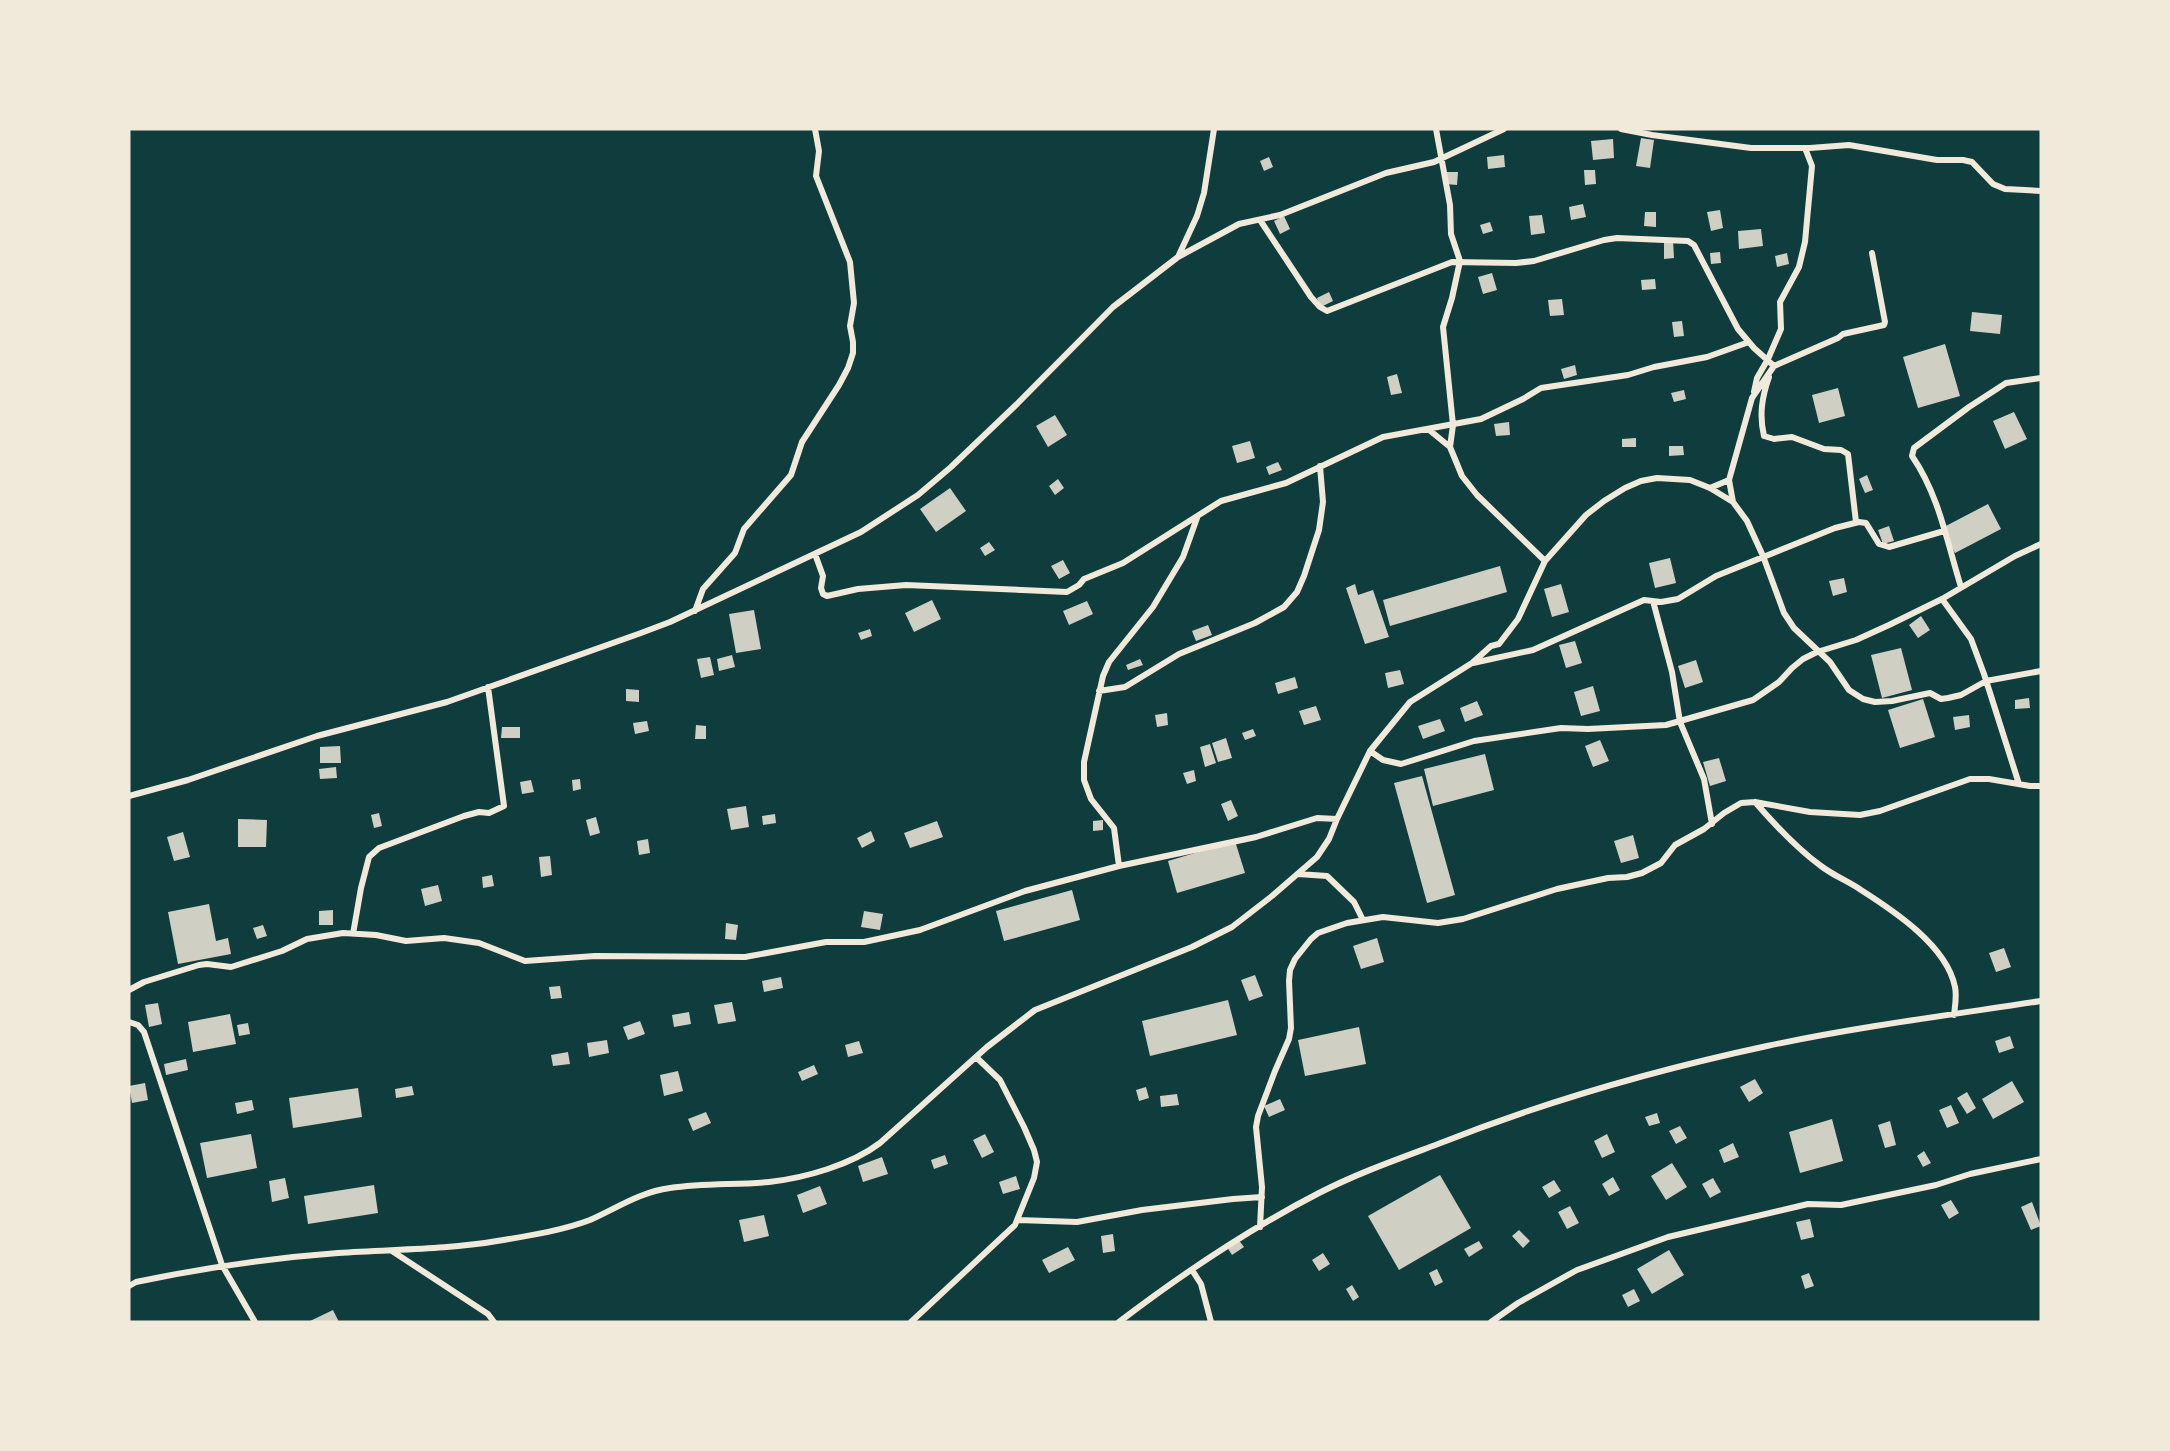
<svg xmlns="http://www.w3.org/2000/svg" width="2170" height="1451" font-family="'Titillium Web',sans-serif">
	<rect width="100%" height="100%" fill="#0f3d3e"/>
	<!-- building -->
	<path fill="#cfcfc3" d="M1641 138 1654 140 1650 168 1636 166Z
		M1613 139 1614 158 1593 160 1591 141Z
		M1504 155 1505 167 1488 169 1487 157Z
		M1269 157 1273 167 1264 171 1260 161Z
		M1584 170H1595L1596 184 1585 185Z
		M1447 172H1458L1457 185 1446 184Z
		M1583 204 1586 217 1571 220 1569 207Z
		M1720 210 1723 228 1711 231 1707 212Z
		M1645 212H1656V227L1644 226Z
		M1542 215 1545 233 1531 235 1529 216Z
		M1284 216 1290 229 1280 234 1274 221Z
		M1490 222 1493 231 1483 234 1480 225Z
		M1761 229 1763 246 1739 249 1738 231Z
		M1664 240H1673L1674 258 1664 259Z
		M1720 252 1721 263 1711 264 1710 253Z
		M1787 253 1789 264 1777 267 1775 256Z
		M1492 273 1497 290 1483 294 1478 277Z
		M1655 279 1656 289 1642 290 1641 280Z
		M1329 292 1333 301 1321 307 1317 298Z
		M1562 299 1564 315 1550 316 1548 300Z
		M1972 312 2002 315 2000 334 1970 331Z
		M1682 321 1684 336 1674 337 1672 322Z
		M1945 344 1960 396 1918 408 1903 357Z
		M1575 365 1577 375 1564 379 1561 369Z
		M1397 374 1402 393 1391 395 1387 377Z
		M1838 388 1845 416 1819 423 1812 395Z
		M1684 390 1686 399 1674 402 1671 393Z
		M2014 412 2027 439 2005 449 1993 421Z
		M1055 415 1067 435 1048 447 1036 426Z
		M1509 422 1510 435 1496 436 1494 424Z
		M1636 438V447H1622V439Z
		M1250 441 1255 458 1237 463 1232 446Z
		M1669 446H1683L1684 455 1669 456Z
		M1278 462 1282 470 1269 475 1266 467Z
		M1867 475 1873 490 1865 493 1859 479Z
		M1058 479 1064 488 1055 495 1049 486Z
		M950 488 966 511 936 532 920 509Z
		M1988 504 2001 529 1955 553 1942 528Z
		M1889 526 1894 541 1883 544 1878 530Z
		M989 542 995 550 985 556 980 548Z
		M1670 558 1676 583 1655 588 1649 563Z
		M1063 560 1070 573 1059 579 1051 566Z
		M1500 566 1507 592 1390 626 1383 600Z
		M1844 578 1847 592 1833 596 1829 581Z
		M1355 584 1358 595 1373 590 1389 637 1365 644 1346 588Z
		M1561 584 1569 612 1552 617 1544 589Z
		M932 600 941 619 914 632 905 613Z
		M1087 601 1093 614 1069 625 1063 611Z
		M754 610 761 649 736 653 729 614Z
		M1921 616 1930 630 1918 638 1909 625Z
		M1208 625 1212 635 1196 641 1192 631Z
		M870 629 872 636 861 640 858 633Z
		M1575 641 1582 663 1566 668 1559 645Z
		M1901 648 1912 690 1882 698 1871 655Z
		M732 655 735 667 719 671 717 659Z
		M710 657 714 675 701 678 697 659Z
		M1140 659 1143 665 1128 670 1126 665Z
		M1696 660 1703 682 1685 688 1678 666Z
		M1400 670 1404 684 1388 688 1385 673Z
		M1295 677 1298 688 1278 694 1275 683Z
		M1593 686 1600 711 1581 716 1574 692Z
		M626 689 639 690V702L626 701Z
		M2029 698 2030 708 2015 709V700Z
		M1923 699 1935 737 1900 748 1888 710Z
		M1477 701 1483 715 1465 722 1460 708Z
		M1316 706 1321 720 1304 725 1299 711Z
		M1167 713 1168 725 1157 727 1155 715Z
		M1969 715 1970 727 1955 730 1953 717Z
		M1440 719 1445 731 1423 739 1418 726Z
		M647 721 649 731 635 734 633 723Z
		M696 725 706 726V739H695Z
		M502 727H520V738H501Z
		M1253 729 1256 736 1245 740 1242 733Z
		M1226 738 1232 758 1218 762 1212 743Z
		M1600 740 1609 761 1593 767 1585 746Z
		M1210 744 1216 763 1205 767 1200 747Z
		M340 746 341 763H320V747Z
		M1485 754 1494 790 1433 806 1424 769Z
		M1719 758 1726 781 1710 786 1703 762Z
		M336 767 337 778 320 779 319 769Z
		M1194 770 1196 781 1187 784 1183 773Z
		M1422 776 1455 895 1427 903 1394 783Z
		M580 779 581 789 573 791 572 780Z
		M531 780 534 792 522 794 520 782Z
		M1231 800 1238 816 1228 821 1221 804Z
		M746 806 749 827 731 830 727 809Z
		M379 813 382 826 374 828 371 815Z
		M775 814 776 823 763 825 762 816Z
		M596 817 600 833 590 836 586 820Z
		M238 819 267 820 266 847H238Z
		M1103 820V830L1093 831V821Z
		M937 821 943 837 910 848 904 833Z
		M871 831 875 841 862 848 857 838Z
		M183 832 190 857 174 861 167 837Z
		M1633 835 1639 858 1621 863 1614 841Z
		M648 839 650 853 639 855 637 841Z
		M1235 841 1245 873 1177 893 1168 861Z
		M550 856 552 875 541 877 539 857Z
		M492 875 494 886 483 888 482 877Z
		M438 885 442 901 425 906 421 889Z
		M1072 890 1080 920 1004 941 996 911Z
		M209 904 216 941 228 938 231 954 178 964 168 912Z
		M333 910V925H319V911Z
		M864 911 883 914 880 930 861 927Z
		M726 923 738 925 736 940 725 939Z
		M263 925 267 936 257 939 253 928Z
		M1377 938 1384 962 1361 969 1353 946Z
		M2004 948 2011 967 1996 972 1989 953Z
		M1255 975 1263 996 1249 1001 1241 980Z
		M781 977 783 988 764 992 762 981Z
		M560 986 562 998 551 999 549 987Z
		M1228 1000 1237 1035 1150 1056 1142 1021Z
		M732 1002 736 1021 718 1024 714 1005Z
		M158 1003 162 1024 149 1027 145 1005Z
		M689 1012 691 1024 674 1027 672 1015Z
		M230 1014 236 1044 193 1052 188 1022Z
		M640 1021 645 1034 628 1040 623 1027Z
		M248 1023 250 1034 239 1036 237 1025Z
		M1359 1027 1366 1064 1305 1076 1298 1040Z
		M2010 1036 2014 1048 1999 1053 1995 1041Z
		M607 1040 609 1053 589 1057 587 1043Z
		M859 1041 863 1053 848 1057 845 1045Z
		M568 1052 570 1064 553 1066 551 1055Z
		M186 1059 188 1070 166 1075 164 1064Z
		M814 1065 818 1074 802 1081 798 1072Z
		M678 1071 683 1091 664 1096 660 1075Z
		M1755 1079 1763 1093 1749 1102 1740 1087Z
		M2012 1081 2024 1102 1993 1119 1982 1099Z
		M145 1083 148 1100 132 1103 129 1086Z
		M412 1086 414 1095 396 1098 395 1089Z
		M1146 1087 1149 1098 1139 1101 1136 1090Z
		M358 1088 362 1117 293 1128 289 1098Z
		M1967 1092 1976 1108 1967 1114 1957 1098Z
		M1177 1094 1179 1105 1161 1107 1160 1096Z
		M1280 1099 1285 1110 1269 1117 1264 1106Z
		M252 1100 254 1110 237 1114 235 1103Z
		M1951 1105 1959 1123 1947 1128 1939 1110Z
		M706 1112 711 1123 693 1131 688 1119Z
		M1657 1113 1660 1123 1649 1126 1645 1117Z
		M1832 1119 1843 1161 1800 1173 1789 1132Z
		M1890 1121 1896 1145 1885 1148 1878 1125Z
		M1680 1126 1687 1138 1676 1144 1669 1131Z
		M251 1134 257 1168 207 1178 200 1143Z
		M985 1134 994 1152 982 1158 973 1140Z
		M1607 1134 1615 1152 1602 1158 1594 1141Z
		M1733 1143 1739 1157 1724 1163 1719 1150Z
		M1924 1151 1931 1163 1923 1167 1917 1156Z
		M945 1155 948 1164 934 1169 931 1160Z
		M882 1157 888 1174 863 1182 858 1166Z
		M1672 1163 1687 1187 1666 1200 1651 1176Z
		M1440 1175 1471 1228 1399 1270 1368 1216Z
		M1016 1176 1020 1189 1003 1194 999 1182Z
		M1613 1177 1620 1190 1609 1196 1602 1184Z
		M285 1178 289 1198 272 1202 269 1181Z
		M1713 1178 1721 1192 1710 1198 1702 1184Z
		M1554 1180 1561 1191 1549 1198 1542 1187Z
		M374 1185 378 1213 308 1224 304 1196Z
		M820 1186 827 1204 803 1213 797 1195Z
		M1951 1200 1959 1213 1949 1219 1941 1205Z
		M2032 1202 2041 1226 2031 1230 2021 1207Z
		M1570 1206 1579 1223 1567 1229 1558 1212Z
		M764 1215 769 1236 744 1242 739 1220Z
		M1810 1219 1814 1237 1801 1240 1796 1222Z
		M1519 1230 1530 1241 1523 1248 1512 1236Z
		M1113 1234 1115 1251 1103 1253 1101 1236Z
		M1238 1239 1244 1247 1232 1255 1227 1247Z
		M1479 1241 1483 1248 1469 1257 1464 1249Z
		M1068 1247 1075 1260 1049 1273 1042 1260Z
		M1669 1250 1684 1275 1652 1294 1637 1269Z
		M1323 1253 1330 1264 1319 1271 1312 1260Z
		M1437 1269 1443 1282 1435 1286 1429 1273Z
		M1809 1273 1814 1286 1805 1289 1801 1276Z
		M1352 1285 1359 1297 1353 1301 1346 1289Z
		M1634 1289 1640 1301 1628 1307 1622 1295Z
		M333 1310 339 1322H308Z"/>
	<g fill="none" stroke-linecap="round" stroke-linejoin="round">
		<!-- minor -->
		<path stroke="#f1e9da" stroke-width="6" d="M1436 129 1450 205 1451 234 1460 261 1452 298 1443 327 1453 425 1450 447
			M1621 129 1652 135 1751 148H1810L1849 145 1937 160H1963L1972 162 1993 184 2005 189 2041 191
			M1260 220 1311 297 1320 307 1327 311 1452 262 1516 263 1534 261 1604 240 1617 238 1688 241 1694 245 1738 329 1754 348 1774 366
			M1178 257 1197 216 1204 193 1214 129
			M1769 377C1762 397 1759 415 1764 436L1774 439 1792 437 1824 449 1841 450 1848 454 1856 522
			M1754 392 1757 378 1768 359 1781 329 1780 302 1799 267 1805 242 1812 166 1805 148
			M1428 429 1450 447 1462 476 1477 495 1545 561
			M1710 488 1729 480
			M1733 502 1729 480 1752 398 1774 366 1838 338 1843 334 1884 325 1885 322 1872 253
			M815 554 823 576 821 588 823 594 827 596 858 589 906 585 1067 592 1079 585 1084 579 1123 563 1221 501 1286 483 1383 437 1481 419 1523 399 1541 388 1628 375 1654 367 1707 357 1749 342
			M1961 587C1947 542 1939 495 1912 456L1914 448 1969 407 2006 383 2041 378
			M1942 599 1971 639 1984 674 2019 784
			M1653 601 1672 672 1680 722 1704 779 1712 824
			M695 611 703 589 735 553 744 529 791 475 802 442 839 385 848 368 853 353V342L850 326 854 303 850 262 816 176 819 151 815 129
			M1473 663 1533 650 1644 600 1661 602 1678 599 1716 576 1835 528 1859 522 1866 523 1879 544 1889 547 1944 531
			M1099 691 1125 687 1179 654 1255 623 1284 607 1297 592 1304 576 1319 530 1323 502 1320 466
			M1370 751 1383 760 1401 764 1474 741 1561 728 1588 729 1666 725 1753 700 1779 682 1792 668 1803 659 1817 652 1856 640 1889 625 1942 599 2015 556 2041 544
			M129 796 188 780 317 736 447 702 641 633 670 622 861 532 918 495 951 467 1017 404 1113 307 1178 257 1239 224 1280 215 1386 173 1434 162 1504 129
			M1755 802C1775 825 1796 848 1821 866 1834 876 1848 881 1861 890 1894 911 1947 946 1955 987 1957 996 1955 1006 1954 1015
			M1119 866 1114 828 1091 799 1084 780V762L1103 676 1109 662 1153 607 1183 557 1197 518
			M1298 874 1327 876 1354 902 1363 920
			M353 934 361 888 369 857 379 848 464 816 479 812 489 813 504 806 488 687
			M129 990 144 982 199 965 207 964 231 967 282 951 307 939 343 933 376 935 406 941 444 938 479 943 525 961 595 956 745 957 826 942H864L920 930 1025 891 1119 866 1256 837 1317 818 1337 819 1370 751 1410 702 1472 663 1491 646 1499 644 1518 619 1545 561 1586 515 1604 501 1625 488 1641 481 1657 478 1690 480 1710 488 1733 502 1747 521 1763 556 1784 613 1794 628 1830 662 1849 690 1863 699 1875 702 1892 701 1930 693 1941 699 1948 698 1961 695 1986 681 2041 671
			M129 1022 138 1025 144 1032 222 1265 255 1322
			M1018 1220 1077 1222 1142 1210 1233 1199 1262 1197
			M1260 1227 1262 1187 1256 1127 1258 1116 1275 1071 1289 1039 1291 1028 1289 981 1290 970 1295 959 1311 939 1318 933 1347 923 1383 917 1438 923 1463 919 1557 889 1608 878 1627 877 1642 873 1661 863 1675 845 1704 829 1724 813 1741 803 1755 802 1810 812 1860 815 1880 811 1970 779H1989L2030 786H2041
			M392 1251 488 1314 494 1322
			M1192 1270 1201 1284 1211 1322
			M129 1286 136 1282C203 1268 270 1258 338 1253 392 1249 444 1250 497 1241 527 1236 561 1231 590 1220 617 1208 640 1192 670 1188 703 1183 736 1185 769 1182 805 1178 851 1165 880 1143L987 1047 1035 1010 1192 947 1232 927 1272 896 1317 857 1329 839 1337 819
			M911 1322 1015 1225 1034 1178 1037 1162 1034 1150 1024 1127 1000 1080 976 1057
			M1119 1322C1182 1274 1249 1229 1319 1193 1358 1173 1398 1159 1438 1144 1544 1102 1655 1070 1767 1046 1857 1027 1949 1015 2041 1001
			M1491 1322 1518 1303 1577 1270 1668 1237 1808 1204 1841 1205 1936 1185 1970 1174 2041 1159"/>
	</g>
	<!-- border -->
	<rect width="2170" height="1451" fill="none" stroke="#f1e9da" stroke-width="261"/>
</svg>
